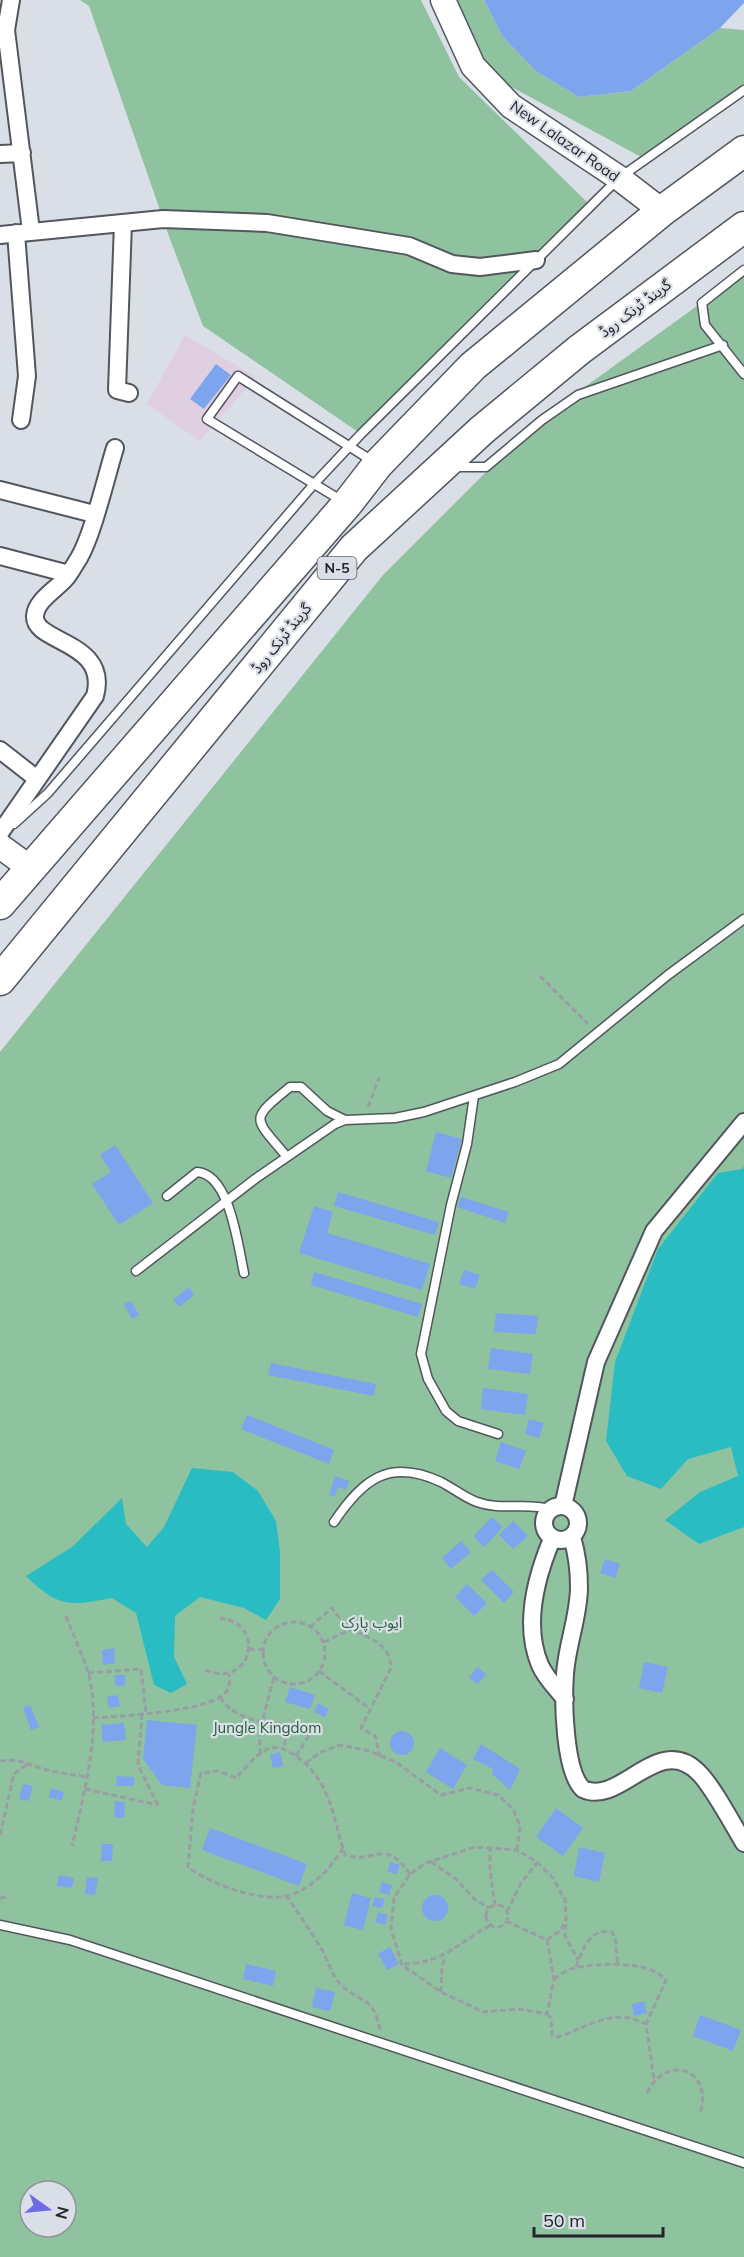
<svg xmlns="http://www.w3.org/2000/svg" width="744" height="2257" font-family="Mulish,'Noto Sans Arabic',sans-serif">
	<rect width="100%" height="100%" fill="#dadfe7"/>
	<!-- commercial -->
	<path fill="#dfcfe0" d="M185 335 256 377 200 441 147 404Z"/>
	<!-- green -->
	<path fill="#8fc29f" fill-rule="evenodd" d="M80 0H421L459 77 589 204 361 434 203 326 170 239 89 6Z
		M443 0H484L503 37 536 71 579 97 631 91 720 28 744 30V88L643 158 473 66Z
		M744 272V2257H0V1052L383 575 535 423ZM30 2191H66V2227H30Z"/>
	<!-- water -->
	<path fill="#29bdc3" d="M744 1166V1527L699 1544 665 1520 700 1492 738 1476 731 1447 688 1459 661 1489 627 1476 606 1441 615 1362 658 1249 718 1173 742 1169Z
		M192 1468 233 1472 258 1491 276 1521 280 1551V1599L266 1620 244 1608 200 1597 175 1616 174 1657 187 1684 171 1693 154 1685 136 1613 112 1598C70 1606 58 1608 26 1576L72 1547 122 1498 126 1524 147 1547 164 1527Z"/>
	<!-- building -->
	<path fill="#7ca5ee" d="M484 0H744V3L720 28 631 91 579 97 536 71 503 37Z
		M216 364 231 375 204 409 190 399Z
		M436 1132 462 1139 451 1178 426 1171Z
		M115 1145 153 1203 119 1225 92 1184 111 1172 100 1155Z
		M338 1192 439 1222 435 1235 334 1206Z
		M461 1197 509 1212 505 1223 457 1207Z
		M314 1206 333 1212 327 1233 430 1264 422 1290 299 1253Z
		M464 1270 480 1275 475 1289 459 1284Z
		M314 1272 422 1304 418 1317 311 1285Z
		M189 1287 194 1295 179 1307 173 1300Z
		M131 1301 139 1315 132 1319 124 1304Z
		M496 1313 538 1316 536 1334 494 1332Z
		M491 1348 533 1354 530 1374 488 1369Z
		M271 1363 376 1384 374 1396 268 1375Z
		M483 1388 528 1394 525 1415 481 1409Z
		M247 1415 334 1450 329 1464 241 1429Z
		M529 1419 544 1423 539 1438 525 1434Z
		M501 1442 526 1451 519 1469 495 1461Z
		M335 1476 349 1481 346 1490 338 1487 335 1497 329 1495Z
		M492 1517 503 1527 484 1547 474 1536Z
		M513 1521 528 1536 513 1549 499 1535Z
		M461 1541 471 1552 451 1569 442 1558Z
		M605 1559 620 1564 615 1578 600 1573Z
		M492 1570 514 1592 504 1603 481 1580Z
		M467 1584 487 1603 474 1616 455 1597Z
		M114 1648 115 1663 103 1665 102 1650Z
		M644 1662 668 1667 662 1693 639 1688Z
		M477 1667 486 1674 478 1684 469 1678Z
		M115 1675H125V1686L115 1685Z
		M290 1687 315 1695 310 1709 285 1702Z
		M118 1695 120 1706 109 1708 107 1697Z
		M318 1703 329 1709 325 1717 314 1712Z
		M30 1705 39 1727 31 1730 23 1708Z
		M147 1720 197 1725 190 1788 162 1785 143 1759Z
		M124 1723 126 1740 103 1742 101 1725Z
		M390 1743a12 12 0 1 1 24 0a12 12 0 1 1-24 0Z
		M481 1744 520 1769 510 1790 492 1774 493 1769 473 1759Z
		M440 1748 467 1765 453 1789 426 1772Z
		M280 1752 283 1766 273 1768 270 1755Z
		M117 1776 134 1777V1786H116Z
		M23 1784 33 1786 29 1801 19 1799Z
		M51 1788 64 1792 62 1801 49 1797Z
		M115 1801 125 1802 124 1818 114 1817Z
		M556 1808 583 1828 563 1856 536 1837Z
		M210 1828 307 1864 299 1886 202 1850Z
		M102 1844H113L112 1861H101Z
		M579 1847 605 1853 599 1882 574 1876Z
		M390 1862 400 1865 397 1874 388 1872Z
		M59 1875 74 1878 72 1888 57 1886Z
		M87 1877 98 1878 95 1895 85 1894Z
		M382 1882 392 1885 389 1895 379 1892Z
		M352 1893 371 1898 363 1930 344 1925Z
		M422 1908a13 13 0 1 1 26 0a13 13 0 1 1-26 0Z
		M375 1897 385 1899 382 1908 372 1906Z
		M378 1912 388 1915 385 1925 375 1922Z
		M390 1947 399 1964 387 1970 378 1954Z
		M246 1964 276 1971 273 1986 243 1979Z
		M316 1988 335 1992 330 2011 312 2007Z
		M644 2001 647 2013 634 2016 632 2004Z
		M700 2015 741 2030 733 2051 693 2036Z"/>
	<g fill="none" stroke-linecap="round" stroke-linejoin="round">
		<!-- lane casing -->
		<g stroke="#52565d" stroke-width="11">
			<path id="lane" d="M744 270 702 303 705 325 744 374
				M453 467H486L542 420 578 395 723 345
				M344 502 207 419 238 376 374 462
				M14 824 48 793 314 484 361 434 619 178 744 90
				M474 1096 467 1144 451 1205 421 1354 428 1379 446 1411 458 1421 498 1434
				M287 1157C254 1117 248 1121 290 1087H301L327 1111 345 1120
				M167 1196 197 1172C230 1174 238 1246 244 1273
				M136 1271 255 1179 335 1124 345 1120 395 1118 424 1112 515 1082 559 1064 668 975 744 919
				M334 1522C363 1479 389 1458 441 1482 453 1488 465 1498 477 1502 501 1511 526 1502 550 1509
				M0 1925 70 1940 744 2163"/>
		</g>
		<!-- street casing -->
		<g stroke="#52565d" stroke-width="20">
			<path id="street" d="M11 0 6 30 31 231
				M0 154 22 153
				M123 223 117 390 129 393
				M16 233 27 376 21 420
				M0 235 163 219 267 223 409 246 452 264 480 267 536 260
				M0 490 94 514
				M0 556 69 574
				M0 750 37 779
				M0 833 95 696C110 641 33 643 35 616 36 600 57 589 66 578 71 572 75 564 79 558 93 534 106 477 115 448
				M544 1523a17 17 0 1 1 34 0a17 17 0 1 1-34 0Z
				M563 1506 596 1362 654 1231 744 1122
				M572 1537C577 1554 579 1569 579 1587 579 1616 567 1644 565 1674 563 1700 564 1772 583 1789 620 1807 658 1732 698 1772 712 1785 733 1825 744 1843
				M552 1539C536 1577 523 1625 540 1665 545 1677 557 1689 565 1699"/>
		</g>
		<!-- secondary casing -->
		<g stroke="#52565d" stroke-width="27">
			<path id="secondary" d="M443 0 473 66 511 106 619 178 662 211
				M0 846 30 868"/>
		</g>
		<!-- highway casing -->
		<g stroke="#52565d" stroke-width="33">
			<path id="highway" d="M0 904 347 504 378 464 473 366 662 211 744 151
				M0 980 354 548 482 430 579 350 744 227"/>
		</g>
		<!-- path -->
		<path stroke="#9a9ea4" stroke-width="3" stroke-dasharray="6 3" stroke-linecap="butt" d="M540 976 588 1024
			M368 1107 379 1078
			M66 1616C73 1635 82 1653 88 1672 103 1724 84 1794 72 1846
			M263 1653a31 31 0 1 1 62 0a31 31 0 1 1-62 0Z
			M310 1627 332 1608C338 1616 344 1625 353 1629 372 1641 389 1642 391 1668L361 1728 375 1736 380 1756
			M324 1642 352 1629
			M249 1649 264 1650
			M205 1670C251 1690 268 1624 220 1618
			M319 1671 370 1709
			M88 1673 141 1669 146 1713
			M220 1697C237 1726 285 1724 314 1726
			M142 1714 138 1765 158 1805
			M93 1718C122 1716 202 1712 223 1695 230 1690 230 1682 229 1674
			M265 1722 285 1738V1749
			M261 1754C255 1741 270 1692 274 1677
			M296 1756 317 1723
			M0 1761 16 1760 50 1771 86 1777
			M306 1763 319 1753 340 1745 366 1750 396 1762 441 1795 470 1788 498 1795 513 1809 520 1826 517 1850
			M85 1789 158 1805
			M0 1835 14 1774 28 1764
			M490 1846V1869L495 1905
			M343 1848C330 1870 306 1895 279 1897 252 1899 209 1883 188 1867L193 1808 201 1773 218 1771 236 1778C245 1769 258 1751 271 1748 279 1746 286 1750 293 1754 331 1779 332 1815 345 1855 378 1864 384 1837 410 1874
			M431 1862 456 1879 473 1898 489 1908
			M286 1895C298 1913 311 1931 322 1950 329 1962 332 1977 342 1986 362 2003 374 1997 380 2030
			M0 1898 6 1897
			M486 1916a11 11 0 1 1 22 0a11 11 0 1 1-22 0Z
			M507 1912 521 1883 537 1863
			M506 1921 547 1940 554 1979 547 2014 520 2009 483 2012 441 1992 402 1965 391 1929 394 1898 410 1874 426 1863 475 1847 517 1850 537 1862 553 1878 565 1900 566 1919 561 1930 547 1940
			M566 1924 565 1936 578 1960
			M404 1964C447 1962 455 1944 491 1925
			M576 1967C583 1949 589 1928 612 1932L615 1937 618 1965
			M554 1979C560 1975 568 1969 575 1968 597 1963 653 1960 666 1981L646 2024 654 2079
			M441 1992 442 1967 445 1956
			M547 2014 551 2018 552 2035 558 2037C590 2026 613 2007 646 2024
			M647 2093C667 2052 714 2070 700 2113"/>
		<!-- lane -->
		<use href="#lane" stroke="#fff" stroke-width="8"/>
		<!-- street -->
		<use href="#street" stroke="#fff" stroke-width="16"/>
		<!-- secondary -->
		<use href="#secondary" stroke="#fff" stroke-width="24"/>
		<!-- highway -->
		<use href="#highway" stroke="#fff" stroke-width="30"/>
	</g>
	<g text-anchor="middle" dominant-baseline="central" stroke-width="4.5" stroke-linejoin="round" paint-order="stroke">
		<!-- shield labels -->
		<rect fill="#dadfe7" stroke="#5a5d61" stroke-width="1.5" x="317.5" y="557" width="39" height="22" rx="4.5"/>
		<g font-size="14" font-weight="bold" fill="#232528">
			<text x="337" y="568">N-5</text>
		</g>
		<!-- street labels -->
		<g font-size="15" fill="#232528" stroke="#dadfe7">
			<text transform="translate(565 141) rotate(35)">New Lalazar Road</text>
			<text transform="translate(635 308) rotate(-37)">گرینڈ ٹرنک روڈ</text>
			<text transform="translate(281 638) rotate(-51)">گرینڈ ٹرنک روڈ</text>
		</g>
		<!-- park labels -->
		<g font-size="15" fill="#23613c" stroke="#dadfe7">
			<text x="372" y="1622">ایوب پارک</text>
			<text x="267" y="1727">Jungle Kingdom</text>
		</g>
	</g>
	<!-- north arrow -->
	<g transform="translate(48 2209) rotate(105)"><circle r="28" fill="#dadfe7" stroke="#91959b" stroke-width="1.5"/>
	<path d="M0-4.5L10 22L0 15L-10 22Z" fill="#6e6be5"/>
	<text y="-9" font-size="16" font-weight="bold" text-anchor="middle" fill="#232528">N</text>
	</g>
	<!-- scale -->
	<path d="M534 2227v9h129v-9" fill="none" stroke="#232528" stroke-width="3"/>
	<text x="543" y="2227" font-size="18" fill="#232528" stroke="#dadfe7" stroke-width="4.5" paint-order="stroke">50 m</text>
</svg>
